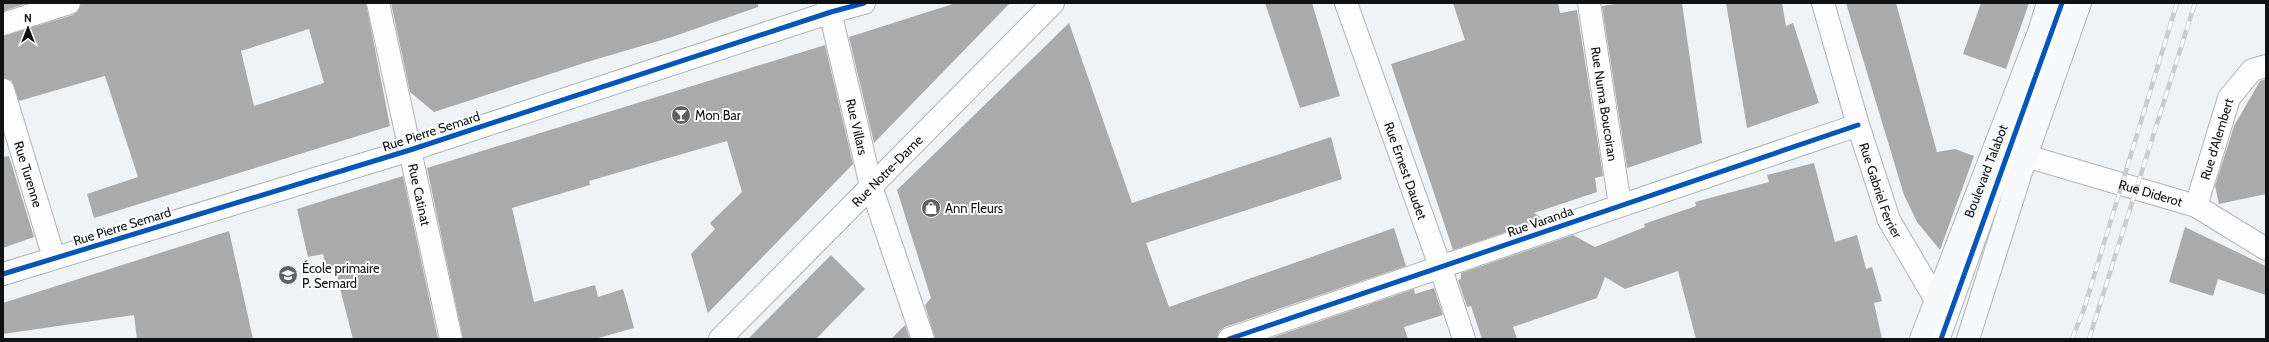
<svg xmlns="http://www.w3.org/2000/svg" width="2269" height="342" font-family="Cabin,sans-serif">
	<rect width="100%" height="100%" fill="#f0f3f6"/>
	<!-- building -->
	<path fill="#aaaaab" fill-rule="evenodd" d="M3 3H28L3 11Z
		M81 3H366L390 126 94 218 87 194 138 177 105 76 19 101 12 81 3 78V36L73 15 78 11ZM309 29 324 83 254 106 241 51Z
		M391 3H758V7L672 37 587 62 434 112 410 92Z
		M956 3H1010L874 143 849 37Z
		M1265 3H1312L1340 96 1300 108Z
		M1453 3H1558L1560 13 1577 10 1603 176 1595 178 1597 192 1534 213 1544 219 1453 250 1391 64 1465 40Z
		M1621 3H1682L1702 143 1627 168 1602 6Z
		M1726 3H1782L1786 26 1793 23 1819 103 1747 128Z
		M1846 3H1896L1937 152 1955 149 1974 156 1940 250 1917 222 1904 195Z
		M1981 3H2029L2006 69 1963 54Z
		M1069 23 1132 203 1331 137 1342 179 1146 243 1169 307 1394 228 1406 266 1225 327 1219 331 1217 339H935L925 305 931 298 897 190Z
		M825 45 853 164 708 313 691 254 715 229 710 223 742 192 727 141 589 181 590 185 512 208 534 302 595 285 598 297 623 289 634 328 595 339H463L427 168Z
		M2266 79V194L2219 204 2215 186 2234 126 2260 81Z
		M9 156 34 237 3 248V157Z
		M1814 163 1835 242 1857 235 1866 269 1872 267 1882 301 1874 303 1882 339H1696L1678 271 1625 289 1605 277 1597 298 1513 327 1517 339H1482L1471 306 1467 307 1458 280 1461 279V273L1573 235 1595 247 1645 227 1644 224 1696 206 1695 202 1769 182 1767 175Z
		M403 176 438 339H353L335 269 327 270 323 254 308 257 297 209Z
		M2185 227 2266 266V295L2218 279 2213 296 2169 282Z
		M229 231 253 339H137L134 315 3 334V303Z
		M831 255 865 289 816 339H748Z
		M1434 288 1443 315 1404 327 1408 339H1268L1414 289 1415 294Z
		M905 325 910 339H891Z"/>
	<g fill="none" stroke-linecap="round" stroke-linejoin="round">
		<!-- service casing -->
		<g stroke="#b0b2b5" stroke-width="19">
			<path id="service" d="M1941 339 2062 3"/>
		</g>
		<!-- minor casing -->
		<g stroke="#b0b2b5" stroke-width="24">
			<g id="minor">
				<path id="s1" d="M378 3 451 339"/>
				<path id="s2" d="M828 3 871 186 923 339"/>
				<path id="s3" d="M1346 3 1440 266 1464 339"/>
				<path id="s4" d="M1589 3 1620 205"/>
				<path id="s5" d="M1823 3 1858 125 1889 220 1936 300"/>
				<path d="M3 24 69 3"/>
				<path id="s6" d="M3 90 54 258"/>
				<path id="s7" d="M2026 156 2196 206 2266 249"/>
				<path id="s8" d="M2196 206 2229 98 2252 70 2266 66"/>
				<path d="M1229 339 1858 125"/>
			</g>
		</g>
		<!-- tertiary casing -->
		<g stroke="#b0b2b5" stroke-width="24">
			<g id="tertiary">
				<path d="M3 274 410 150 831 12 864 3"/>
				<path id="s9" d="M720 339 1053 3"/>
			</g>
		</g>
		<!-- secondary casing -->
		<g stroke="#b0b2b5" stroke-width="24">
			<g id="secondary">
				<path id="s10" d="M1921 339 2039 32 2048 3"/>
				<path d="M1968 339 2026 156 2080 3"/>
			</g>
		</g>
		<!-- service -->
		<use href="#service" stroke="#fdfdfe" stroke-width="17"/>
		<!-- minor -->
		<use href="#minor" stroke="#fdfdfe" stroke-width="22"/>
		<!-- tertiary -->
		<use href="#tertiary" stroke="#fdfdfe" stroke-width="22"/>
		<!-- secondary -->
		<use href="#secondary" stroke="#f7f9fa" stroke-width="22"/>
		<!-- rail casing -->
		<g stroke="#cbcbcc" stroke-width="4.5">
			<path id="rail" d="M2072 339 2084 309 2177 3
				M2089 339 2195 3"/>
		</g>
		<!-- rail -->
		<use href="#rail" stroke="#fff" stroke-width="3" stroke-dasharray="9" stroke-linecap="butt"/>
		<!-- cycleway casing -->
		<g stroke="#fff" stroke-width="8">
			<path id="cycleway" d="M3 274 410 150 831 12 864 3
				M1229 339 1858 125
				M1941 339 2062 3"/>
		</g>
		<!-- cycleway -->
		<use href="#cycleway" stroke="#0057b8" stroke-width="5"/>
	</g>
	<!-- icons -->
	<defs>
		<g id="bar-disc" transform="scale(1)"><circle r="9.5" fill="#5e6062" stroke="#fff"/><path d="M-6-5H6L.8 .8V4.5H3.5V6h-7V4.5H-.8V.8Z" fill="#fff"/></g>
		<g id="shop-disc" transform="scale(1)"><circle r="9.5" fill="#5e6062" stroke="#fff"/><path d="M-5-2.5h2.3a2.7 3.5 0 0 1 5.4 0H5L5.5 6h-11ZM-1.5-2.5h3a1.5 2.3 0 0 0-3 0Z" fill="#fff"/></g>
		<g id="school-disc" transform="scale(1)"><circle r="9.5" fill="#5e6062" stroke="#fff"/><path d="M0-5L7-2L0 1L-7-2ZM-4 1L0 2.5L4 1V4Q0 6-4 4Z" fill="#fff"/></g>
	</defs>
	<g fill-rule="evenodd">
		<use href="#bar-disc" x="681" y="115"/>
		<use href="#shop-disc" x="931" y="208"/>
		<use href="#school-disc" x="288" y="275"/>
	</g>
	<g text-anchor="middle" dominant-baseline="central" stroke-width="4" stroke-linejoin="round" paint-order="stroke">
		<!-- street labels -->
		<g font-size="13" fill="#0f1112" stroke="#fff">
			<text stroke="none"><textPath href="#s4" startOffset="102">Rue Numa Boucoiran</textPath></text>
			<text stroke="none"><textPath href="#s2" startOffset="127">Rue Villars</textPath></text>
			<text transform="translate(431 131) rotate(-18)">Rue Pierre Semard</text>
			<text stroke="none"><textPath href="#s8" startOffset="70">Rue d'Alembert</textPath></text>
			<text stroke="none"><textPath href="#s9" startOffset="237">Rue Notre-Dame</textPath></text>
			<text stroke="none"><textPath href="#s3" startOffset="178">Rue Ernest Daudet</textPath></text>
			<text stroke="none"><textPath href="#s10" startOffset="180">Boulevard Talabot</textPath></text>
			<text stroke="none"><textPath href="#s6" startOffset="88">Rue Turenne</textPath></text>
			<text stroke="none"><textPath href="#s5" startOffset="196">Rue Gabriel Ferrier</textPath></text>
			<text stroke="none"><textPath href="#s7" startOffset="130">Rue Diderot</textPath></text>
			<text stroke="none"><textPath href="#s1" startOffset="196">Rue Catinat</textPath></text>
			<text transform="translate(1540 221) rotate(-19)">Rue Varanda</text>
			<text transform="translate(122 226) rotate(-17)">Rue Pierre Semard</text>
		</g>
		<!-- poi labels -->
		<g font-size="13" fill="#0f1112" stroke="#fff" text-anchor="start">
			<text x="695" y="115">Mon Bar</text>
			<text x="945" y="208">Ann Fleurs</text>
			<text x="302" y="268">École primaire<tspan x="302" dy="15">P. Semard</tspan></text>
		</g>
	</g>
	<!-- border -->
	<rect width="2269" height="342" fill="none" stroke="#0f1112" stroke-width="8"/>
	<!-- north arrow -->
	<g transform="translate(28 28)" stroke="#ffffff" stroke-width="3" paint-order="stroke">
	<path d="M0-3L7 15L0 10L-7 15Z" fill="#0f1112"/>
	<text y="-6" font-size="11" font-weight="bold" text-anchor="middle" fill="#0f1112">N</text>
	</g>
</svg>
